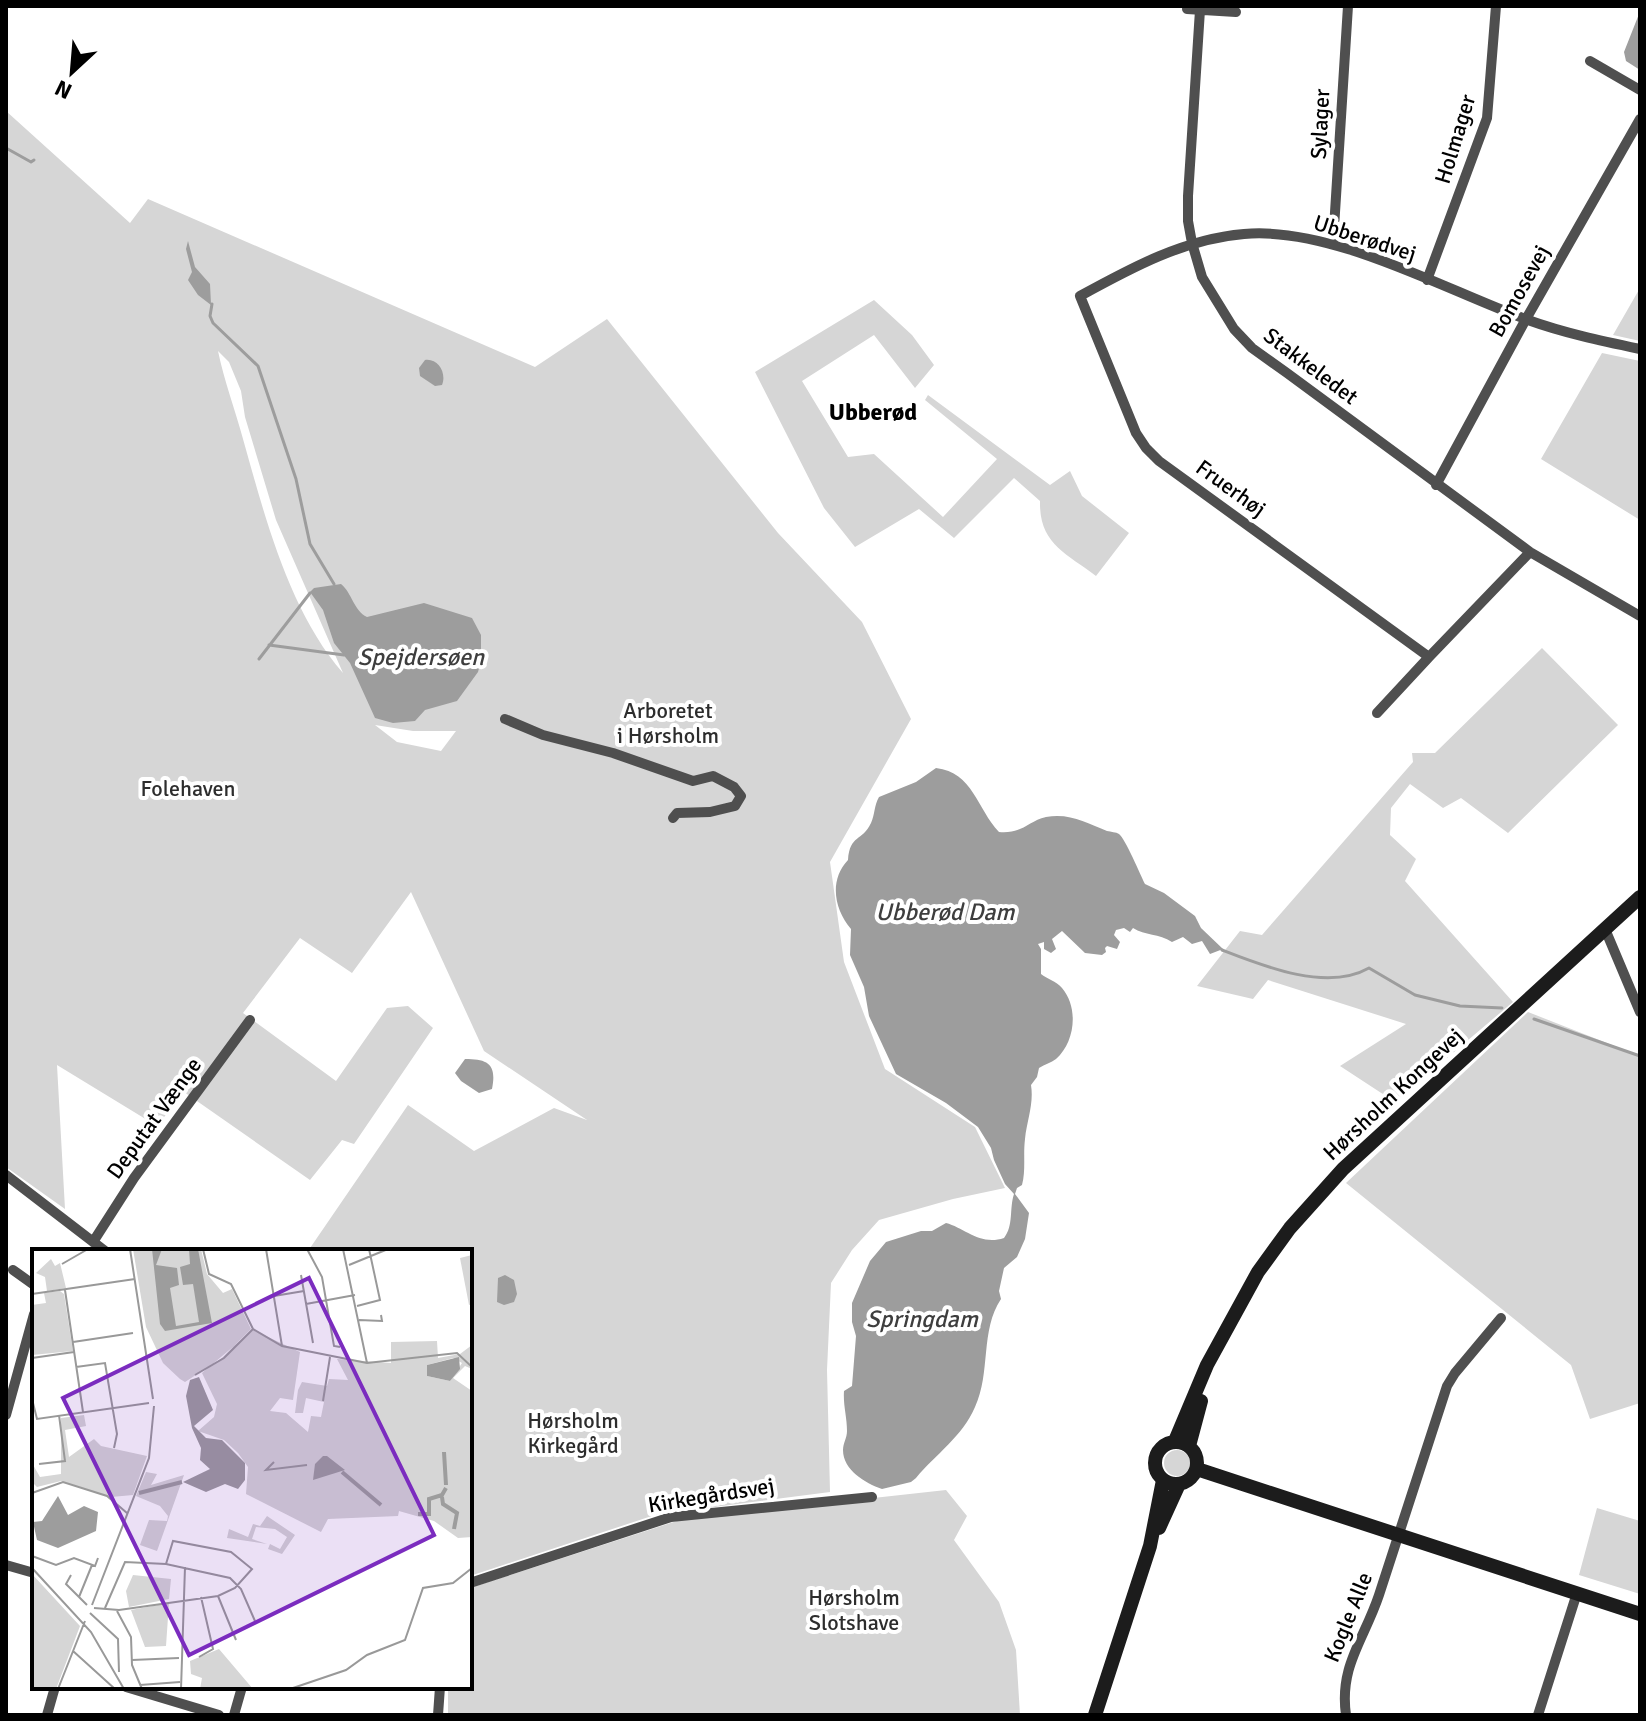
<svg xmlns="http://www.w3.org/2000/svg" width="1646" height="1721" font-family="Signika,sans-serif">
	<rect width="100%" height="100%" fill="#fff"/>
	<!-- green -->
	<path fill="#d6d6d6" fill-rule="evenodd" d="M6 111 130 223 148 199 535 367 607 319 778 533 862 622 911 719 830 862 844 962 885 1069 975 1127 1005 1188 953 1199 879 1220 852 1250 831 1283 827 1370 830 1492 699 1509 698 1506 676 1508 470 1576V1251H308L408 1105 474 1151 554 1108 587 1120 484 1051 411 892 352 973 300 938 243 1013 336 1081 387 1008 408 1006 433 1028 354 1144 342 1140 310 1180 184 1092 157 1126 57 1065 65 1209 6 1167ZM218 351 229 362 241 391 245 417 276 520 343 673C289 611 265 517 243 439 235 410 224 380 218 351ZM375 725 413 731H456L441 751 397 742Z
		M1640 288V341L1613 335Z
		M874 300 912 335 934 365 915 388 874 335 802 381 848 457 874 454 943 517 997 459 925 400 928 395 1050 485 1070 471 1082 496 1129 533 1096 576C1066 553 1039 544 1040 501L1014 478 954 538 919 509 855 547 824 508 755 372Z
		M1602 353 1640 361V520L1541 459Z
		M1542 648 1618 725 1508 833 1461 798 1443 808 1410 784 1391 808 1390 835 1416 859 1405 881 1513 1002 1395 1102 1340 1066 1406 1024 1268 980 1253 999 1197 986 1240 931 1262 935 1413 762 1412 753H1435Z
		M1528 1012 1640 1056V1403L1590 1419 1571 1365 1346 1183Z
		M1164 1463a13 13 0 1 1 26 0a13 13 0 1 1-26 0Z
		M946 1490 967 1516 954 1540 999 1602 1016 1650 1020 1715H448V1687H470V1588L683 1519Z
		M1597 1508 1640 1521V1594L1579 1575Z"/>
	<!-- water -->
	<path fill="#9d9d9d" d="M1639 14 1640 15V70L1626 61 1624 52Z
		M188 241 195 267 210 284 211 305 198 295 188 280 192 272 186 249Z
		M425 360C438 358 447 373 442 385L435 386 420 376 419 368Z
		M341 584C352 593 354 611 367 617L424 603 472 618 481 635V661L478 672 457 701 425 710 415 721 393 723 375 718 350 663 334 643 323 610 310 592 314 588Z
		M936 768C973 772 977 809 999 832 1023 834 1028 821 1046 817 1071 813 1086 823 1107 831 1111 832 1116 832 1119 834 1125 838 1141 876 1145 884L1164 893 1195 916 1201 928 1223 949 1210 954 1202 941 1192 944 1183 937 1172 942C1159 933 1145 936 1133 928L1130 932 1124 928 1116 930 1114 935 1120 942 1117 949 1107 946 1105 948 1106 952 1102 955 1085 953 1062 931 1052 939 1056 949 1051 953 1044 949V942L1038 944 1041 949V974C1047 979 1056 981 1062 988 1079 1008 1075 1042 1056 1059 1051 1063 1045 1064 1039 1068L1037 1077 1031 1085C1034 1104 1027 1120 1025 1139 1023 1155 1026 1170 1022 1185L1017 1188 1015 1194 1029 1213 1025 1239 1017 1257 1004 1268 999 1291 1001 1299C980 1330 991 1373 975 1407 962 1437 936 1454 916 1478L911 1482 882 1489C865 1483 843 1470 843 1450 843 1443 847 1438 847 1431 847 1417 843 1405 844 1391L852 1386 856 1336 852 1322V1303L870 1261 886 1242 921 1231H932L946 1223C965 1228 980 1246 1004 1238 1014 1225 1009 1209 1014 1194L1005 1184 994 1160 991 1148 978 1127 946 1103 896 1074 869 1016 864 987 850 955 851 929C834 909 829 880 848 860 850 834 862 842 871 823 875 814 874 806 879 797L916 782Z
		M465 1059C488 1059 497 1064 492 1089L479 1093 461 1081 455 1073Z
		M505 1275 514 1280 517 1294 514 1302 504 1305 497 1302 498 1278Z"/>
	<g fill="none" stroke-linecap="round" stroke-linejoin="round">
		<!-- stream -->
		<path stroke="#9d9d9d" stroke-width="3" d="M6 148 31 162 34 160
			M212 304 210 316 213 323 258 366 296 479 310 544 334 584
			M269 645 344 655
			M259 659 310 593
			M1222 950C1263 966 1327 992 1369 968L1415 995 1460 1006 1502 1008
			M1534 1019 1640 1056"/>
		<!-- street -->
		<path stroke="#4f4f4f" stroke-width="10" d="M1187 9 1236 12
			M1200 10 1188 196V221L1192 243 1202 277 1234 329 1252 348 1287 373 1530 552 1640 616
			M1590 61 1640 90
			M1333 244 1348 6
			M1427 280 1487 118 1496 6
			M1436 485 1526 319 1640 119
			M1530 552 1429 657 1159 461 1146 448 1136 433 1080 296C1131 268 1184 239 1244 234 1332 226 1445 290 1528 320 1564 333 1602 341 1640 349
			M1377 713 1429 657
			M505 719 543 735 613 753 693 781 713 776 734 787 741 796 735 806 710 812 677 813 673 818
			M1605 929 1640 1012
			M6 1175 105 1251
			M93 1242 134 1178 250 1020
			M13 1270 34 1285
			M6 1415 34 1314
			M6 1565 34 1573
			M470 1583 671 1517 872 1497
			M126 1687 219 1715
			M47 1715 55 1687
			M234 1715 242 1687
			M438 1715 440 1687
			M1346 1715C1339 1666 1364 1640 1379 1595L1447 1386 1455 1373 1501 1318
			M1538 1715 1577 1593"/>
		<!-- secondary -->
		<path stroke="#1c1c1c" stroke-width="14" d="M1175 1441 1207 1365 1258 1272 1290 1228 1343 1169 1640 897
			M1155 1463a21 21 0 1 1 42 0a21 21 0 1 1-42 0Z
			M1189 1446 1201 1401
			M1197 1469 1640 1614
			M1159 1528 1179 1484
			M1095 1715 1150 1546 1163 1480"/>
	</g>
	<g text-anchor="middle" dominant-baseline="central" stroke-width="8" stroke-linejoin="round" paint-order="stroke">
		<!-- street labels -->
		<g font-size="22" fill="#000" stroke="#fff">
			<text transform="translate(1320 124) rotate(-87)">Sylager</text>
			<text transform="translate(1455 139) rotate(-73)">Holmager</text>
			<text transform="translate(1365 238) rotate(18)">Ubberødvej</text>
			<text transform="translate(1519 291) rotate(-61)">Bomosevej</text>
			<text transform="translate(1311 366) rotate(37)">Stakkeledet</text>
			<text transform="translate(1231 488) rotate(36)">Fruerhøj</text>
			<text transform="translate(1393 1094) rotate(-43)">Hørsholm Kongevej</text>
			<text transform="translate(154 1118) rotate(-54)">Deputat Vænge</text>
			<text transform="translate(711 1495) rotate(-9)">Kirkegårdsvej</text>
			<text transform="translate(1348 1617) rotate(-68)">Kogle Alle</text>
		</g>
		<!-- park labels -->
		<g font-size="22" fill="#2d2d2d" stroke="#fff">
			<text x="668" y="710">Arboretet<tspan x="668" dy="25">i Hørsholm</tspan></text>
			<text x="188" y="788">Folehaven</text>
			<text x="573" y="1420">Hørsholm<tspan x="573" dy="25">Kirkegård</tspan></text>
			<text x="854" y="1597">Hørsholm<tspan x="854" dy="25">Slotshave</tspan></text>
		</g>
		<!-- neighbourhood labels -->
		<g font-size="24" font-weight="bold" fill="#000" stroke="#fff">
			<text x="873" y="412">Ubberød</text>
		</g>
		<!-- water labels -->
		<g font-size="24" font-style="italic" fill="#3e3e3e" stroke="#fff">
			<text x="421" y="657">Spejdersøen</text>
			<text x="945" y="912">Ubberød Dam</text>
			<text x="922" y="1319">Springdam</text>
		</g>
	</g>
	<!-- overview -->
	<g transform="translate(32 1249)">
		<rect width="440" height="440" fill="#fff"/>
		<path d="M101 0H169L175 25 191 44 200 40 219 80 190 109 153 133 148 130 131 114 114 78ZM440 6V55L437 56 428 9ZM19 10 23 17 28 14 34 39 15 42 13 28 4 24ZM28 42 32 45 41 102 0 106V56L14 54 12 44ZM221 81 268 103 261 151 248 149 238 162 254 164 276 183 279 167 289 168 292 153 274 149 271 164H263L266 141 270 133 295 137 297 130 316 131 305 110 359 114V93L405 92 406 109 428 105 440 96V120L433 117 421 129 440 142V288L426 289 402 272 367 262 366 267 296 270 289 283 214 245 216 218 206 204 192 191 166 182 182 168 185 155 170 124ZM421 109 430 114 418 132 395 127V116ZM52 166 54 177 33 181 37 208 62 190 69 197 115 207 101 246 79 248 29 232 5 238 0 233V214L8 228 29 225V169ZM114 223 125 225 119 236 152 226 125 302 108 296 117 271 135 272 136 267 128 257 104 247ZM235 267 263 286 250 305 236 300 238 295 248 300 255 288 243 280 224 278 220 290 235 295 195 289 197 280 216 288 221 275 228 277ZM0 325 48 377 24 440H0ZM101 326 139 330 137 350 97 358 94 342ZM137 354 134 397 113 398 99 361ZM187 400 221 440H168L170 429 159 425 158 412Z" fill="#d6d6d6" fill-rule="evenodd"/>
		<path d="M120 0H130L124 16 145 19 147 36 138 39 144 77 167 73 161 35 151 36 148 18 158 15 157 0H166L180 74 133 82 128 75ZM427 108 428 120 418 132 395 127V116ZM167 128 181 161 162 177 174 189 190 191 213 214V231L206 240 193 235 174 243 151 233 178 220 168 211 169 199 160 179 154 147 158 131ZM291 207H295L313 221 281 231 283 215ZM26 247 36 266 52 257 66 263 64 282 26 299 5 291 1 273 10 272Z" fill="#9d9d9d"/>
		<path fill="none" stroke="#9d9d9d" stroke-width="4" d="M412 203 414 236M310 223 349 256M107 244 150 233M410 248 411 255 425 264 422 280M386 265H397V250L410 246 414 239"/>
		<path fill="none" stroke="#999" stroke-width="2" d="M98 0 121 150M171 0 177 25 199 35 221 80 250 97 335 114 425 104 440 118M234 0 250 97M275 0 290 28 302 97 308 98M311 0 335 114M30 15 56 0M317 16 356 0M269 26 281 94M33 41 51 163M0 45 103 30M242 47 272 42M274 55 323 46M325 57 348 51 337 0M327 71 350 72 349 66M41 93 101 84M0 109 42 103M44 118 73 114 85 185 82 199M163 126 192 109 221 80M0 150 5 170 117 154M291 152 298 108M242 213 234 221 275 216M7 215 33 212 27 166M0 244 31 233 75 247 95 264M0 307 24 316 42 309 63 317 66 309M0 319 59 383 92 440M39 326 34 335 55 356M186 347 204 391M47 348 60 316M60 356 117 209 122 157M62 359 87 361 186 347 203 339 220 320 199 303 141 292 134 315M73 359 93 313 134 315 198 329 209 340 223 372M85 362 99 388 100 416 110 440M58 364 86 390 87 423M41 402 83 440M167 408 181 400 169 348M100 411 147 409M108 436 148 433M26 440 53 372M149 440 153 318M258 440 314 421 335 406 373 391 391 339 421 334 440 319"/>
		<path fill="#7b2cbf" fill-opacity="0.15" stroke="#7b2cbf" stroke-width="4" d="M277 29 402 286 157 406 31 149Z"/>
		<rect width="440" height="440" fill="none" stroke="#000" stroke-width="4"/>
	</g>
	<!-- border -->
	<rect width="1646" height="1721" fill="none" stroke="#000000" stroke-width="16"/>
	<!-- north arrow -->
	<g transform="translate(72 72) rotate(206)" stroke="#ffffff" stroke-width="6" paint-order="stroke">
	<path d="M0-6L14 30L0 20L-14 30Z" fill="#000000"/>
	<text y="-12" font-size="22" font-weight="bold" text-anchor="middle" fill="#000000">N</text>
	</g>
</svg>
